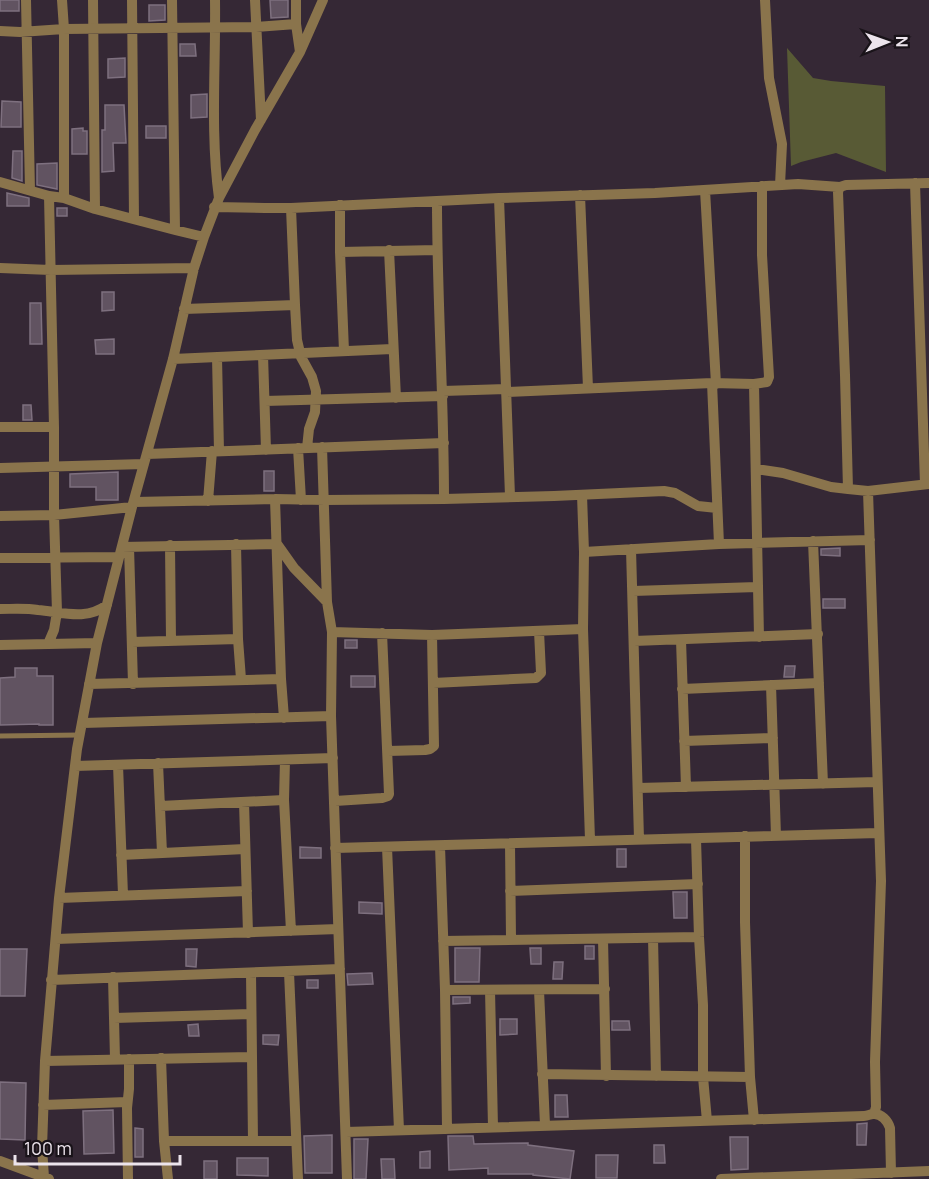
<svg xmlns="http://www.w3.org/2000/svg" width="929" height="1179" font-family="Manrope,sans-serif">
	<rect width="100%" height="100%" fill="#352835"/>
	<!-- green -->
	<path fill="#585a35" d="M787 48 813 78 831 81 885 86 886 172 836 153 801 162 791 166Z"/>
	<!-- building -->
	<path fill="#615361" stroke="#7e707f" stroke-width="1.5" d="M0 0H19V11H0Z
		M270 0H288V17L271 18Z
		M149 5H165V20L149 21Z
		M180 44H195L196 56H180Z
		M125 58V77L108 78V59Z
		M207 94V117L191 118V95Z
		M2 101 21 102V127H1Z
		M105 105H124L126 143H113L114 171 102 172V130H105Z
		M146 126H166V138H146Z
		M83 128V131H87V154H72V129Z
		M13 151H22V181L12 178Z
		M57 163V189L37 185V164Z
		M7 193 29 198V206H7Z
		M57 208H67V216H57Z
		M102 292H114V310L102 311Z
		M30 303H41L42 344H30Z
		M114 339V354H96L95 340Z
		M23 405H31L32 420H23Z
		M264 471H274V491H264Z
		M118 472V500H96V487H70V474Z
		M840 548V556L821 555V549Z
		M823 599H845V608H823Z
		M345 640H357V648H345Z
		M785 666H795L794 677H784Z
		M15 668H37V676H53V725H39V724L0 725V678L15 677Z
		M351 676H375V687H351Z
		M300 847 321 848V858H300Z
		M617 849H626V867H617Z
		M673 892H687V918H674Z
		M359 902 382 903V914L359 913Z
		M585 946H594V959H585Z
		M455 948H480L479 982H455Z
		M530 948H541V964H531Z
		M0 949H27L25 996H0Z
		M186 949H197L196 967 186 966Z
		M554 962H563L562 979H553Z
		M372 973 373 984 348 985 347 974Z
		M307 980H318V988H307Z
		M453 997H470V1003L453 1004Z
		M500 1019H517V1034L500 1035Z
		M612 1021H629L630 1030H612Z
		M198 1024 199 1036H189L188 1025Z
		M263 1035H279L278 1045 263 1044Z
		M0 1082 26 1083 25 1140 0 1139Z
		M555 1095H567L568 1117H555Z
		M113 1110 114 1153 84 1154 83 1111Z
		M867 1123 866 1145H857V1124Z
		M135 1128 143 1129V1157H135Z
		M332 1135V1173H305L304 1136Z
		M448 1136H473L474 1144 528 1143V1145L574 1151 570 1179 533 1175V1174H488V1168L449 1170Z
		M730 1137H748V1169L731 1170Z
		M354 1139H368L366 1179H354Z
		M654 1145H664L665 1163H654Z
		M430 1151V1168H420V1152Z
		M596 1155H618L617 1178H596Z
		M237 1158H268V1176L237 1175Z
		M381 1159H394L395 1179H382Z
		M204 1161H217V1179H204Z"/>
	<g fill="none" stroke-linecap="round" stroke-linejoin="round">
		<!-- service -->
		<path stroke="#8a744c" stroke-width="5" d="M0 736 80 735"/>
		<!-- minor -->
		<path stroke="#8a744c" stroke-width="10" d="M26 0 30 190
			M62 0 64 29V198
			M93 0 95 209
			M132 0 134 219
			M172 0 175 230
			M215 0C216 65 210 133 219 198
			M255 0 261 120
			M296 0V24L300 52
			M765 0 769 78 782 144 780 185
			M0 31 20 32 64 29 256 27 296 24
			M0 182 49 196 64 198 95 209 175 230 204 237
			M915 183 925 484
			M705 190 716 384
			M580 195 588 388
			M499 198 510 496
			M437 201C437 300 444 399 444 499
			M340 205V252L344 351
			M214 207 265 208H291L499 198 655 193 798 184 840 187
			M291 208 295 305 297 340 301 357 312 377 316 391 315 412 309 429 307 448
			M389 250 396 398
			M340 252 437 250
			M0 268 51 270 194 268
			M184 309 295 305
			M263 355 266 450
			M217 357 219 451
			M173 359 392 349
			M712 383 719 544
			M754 384 759 637
			M443 391 506 389
			M507 392 712 383 754 384 767 382 769 377 762 255V186
			M265 401 443 396
			M0 427H54
			M322 447 327 602 332 632 331 716 347 1179
			M298 448 301 500
			M147 454 444 443
			M0 468 144 464
			M756 469 783 473 831 487 848 489 868 491 929 484
			M848 489 845 375 838 192 840 187 846 185 929 183
			M868 491 881 881 875 1062 876 1107 874 1114
			M582 495 584 552 583 629 590 840
			M275 499 281 679 284 718
			M208 501 212 451
			M134 502 275 499 325 500 444 499 554 496 664 491 675 493 698 506 717 508
			M0 516 54 515 132 507
			M813 541 823 784
			M236 544 238 639 241 679
			M170 545 171 641
			M122 547 277 544 294 568 327 602
			M129 547 133 684
			M631 549 639 839
			M584 552 719 544 870 540
			M0 558 119 557
			M633 591 757 587
			M0 609C13 609 26 608 38 610 62 612 86 621 107 605
			M332 632 432 635 583 629
			M681 640 686 787
			M634 641 818 634
			M132 642 238 639
			M48 644 54 630 57 612 54 515V427L49 196
			M0 645 97 643
			M433 683 536 678 541 673 539 631
			M89 684 281 679
			M771 685 776 836
			M682 689 819 683
			M83 723 331 716
			M684 741 773 738
			M388 751 425 750 430 749 434 746 432 635
			M285 760 284 800 291 931
			M158 763 162 853
			M118 765 123 895
			M75 766 333 758
			M638 788 877 782
			M335 801 382 798 388 796 389 794 382 633
			M244 802 248 933
			M160 806 284 800
			M745 836V922L750 1077 754 1120
			M696 839 699 937 703 1005V1077L707 1121
			M510 844 511 939
			M440 846 445 990 447 1128
			M387 847 399 1130
			M335 848 878 833
			M121 855 245 849
			M510 891 698 884
			M59 898 247 891
			M653 938 656 1076
			M56 939 338 929
			M603 939 606 1076
			M443 941 699 937
			M289 972 298 1179
			M251 973 253 1141
			M113 977 115 1059
			M51 980 340 969
			M445 990 605 989
			M490 990 493 1127
			M539 990 545 1125
			M114 1018 251 1014
			M161 1058 164 1141 168 1179
			M45 1061 251 1057
			M542 1074 750 1077
			M43 1105 127 1102
			M346 1132 864 1116C868 1116 870 1114 873 1114 881 1113 888 1121 890 1128L891 1173
			M164 1141H296
			M0 1161 49 1179
			M44 1177 42 1148 45 1061 59 898 77 749 97 643 132 507 173 359 194 268 204 237 219 198 255 130 300 52 323 0
			M128 1179 127 1108 129 1089V1059
			M721 1179 929 1171"/>
	</g>
	<!-- north arrow -->
	<g transform="translate(887 42) rotate(89)" stroke="#191319" stroke-width="4.5" paint-order="stroke">
	<path d="M0-4.5L10 22L0 15L-10 22Z" fill="#ece4ec"/>
	<text y="-9" font-size="16" font-weight="bold" text-anchor="middle" fill="#ece4ec">N</text>
	</g>
	<!-- scale -->
	<path d="M15 1155v9h165v-9" fill="none" stroke="#ece4ec" stroke-width="3"/>
	<text x="24" y="1155" font-size="18" fill="#ece4ec" stroke="#191319" stroke-width="4.5" paint-order="stroke">100 m</text>
</svg>
